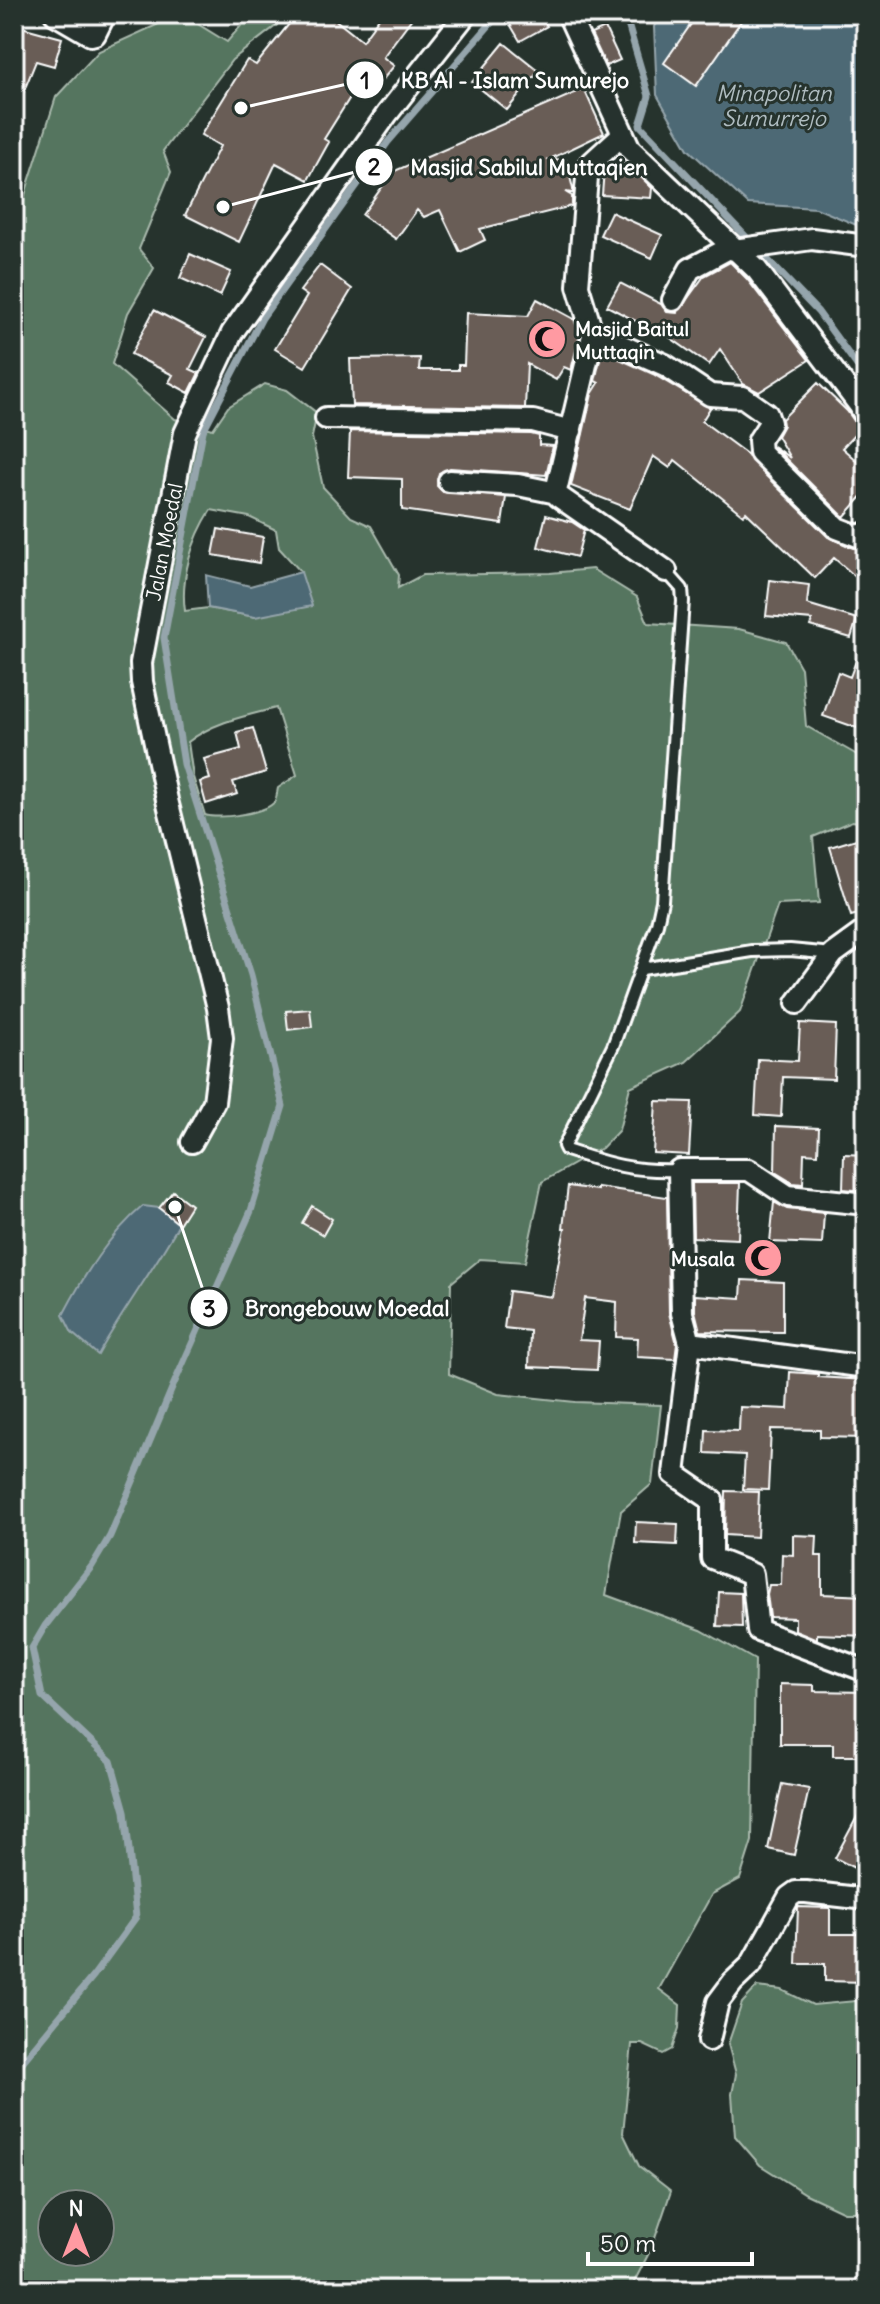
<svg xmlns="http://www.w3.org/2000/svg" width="880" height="2304" font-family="Delius,sans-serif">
	<rect width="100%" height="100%" fill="#26332d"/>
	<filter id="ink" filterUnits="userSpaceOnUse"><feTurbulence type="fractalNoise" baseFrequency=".0125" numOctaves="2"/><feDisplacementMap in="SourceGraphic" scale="16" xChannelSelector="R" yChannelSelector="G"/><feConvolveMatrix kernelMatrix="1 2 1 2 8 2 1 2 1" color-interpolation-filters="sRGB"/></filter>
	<g filter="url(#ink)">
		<!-- green -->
		<path fill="#55755e" stroke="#aabaae" stroke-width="2" fill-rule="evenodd" d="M251 14 282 15 277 25 232 60 163 151 171 172 139 249 154 268 128 313 112 364 175 419 213 429 228 407 265 384 287 390 317 413 312 437 323 487 351 517 371 526 399 575 398 588 422 575 550 573 592 569 637 597 648 623 739 629 786 642 801 668 806 726 866 760V823L852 821 813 837 819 903 778 905 740 1012 686 1062 630 1087 619 1130 602 1148 542 1182 525 1262 480 1259 451 1283 449 1374 498 1394 575 1402 661 1405 652 1484 621 1511 606 1595 701 1630 755 1660 752 1841 740 1879 712 1894 659 1989 680 2005 679 2028 672 2049 663 2054 642 2044H632L623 2133 639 2166 671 2191 652 2247 630 2290H14V229L56 97 99 51 174 17 196 23 227 42ZM211 510 249 517 276 530 279 548 301 572 255 617 208 608 185 611C180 577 193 538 211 510ZM276 708 297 775 278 788C277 792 277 797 275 801 267 814 218 819 205 815L193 777 188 742C213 722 245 716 276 708ZM52 2204H100V2252H52Z
			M757 1987 782 1990 813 2005 866 2000V2212H844L806 2194 760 2165 735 2136 732 2094 736 2074 728 2044 742 2003Z"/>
		<!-- water -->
		<path fill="#4e6974" stroke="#95a5ac" stroke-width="2" d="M659 14H866V229L816 208 748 204 688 149 657 95 654 27Z
			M301 572 312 606 255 617 208 608 206 575 250 586Z
			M143 1206 159 1208 179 1224C154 1269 123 1310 98 1355L72 1333 63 1315C84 1275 108 1236 143 1206Z"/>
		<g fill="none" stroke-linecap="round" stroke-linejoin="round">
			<!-- stream -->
			<path stroke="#95a5ac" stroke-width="7" d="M625 14 649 96 640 125 748 239
				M764 256 818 312 866 378
				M14 2072 94 1975 136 1917 125 1811 111 1761 42 1696 32 1648 45 1626 92 1566 110 1536 173 1386 251 1211 283 1106 251 975 184 764 164 638 203 431 262 318 388 142 499 14
				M14 2284 22 2290"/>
		</g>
		<!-- building -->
		<path fill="#695d56" stroke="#fff" stroke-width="2" d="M297 14H328L362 41 382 14H415L383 57 394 66 374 90 361 80 324 139 329 142 308 180 276 163 239 242 185 215 220 146 201 135 247 60 256 65Z
			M504 14H540L547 26 520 41Z
			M698 14H746L696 86 664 63Z
			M14 25 62 38 54 66 36 61 15 113Z
			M605 28 620 60 606 66 591 34Z
			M504 43 539 71 507 110 472 82Z
			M584 89 604 133 550 159 566 160 573 189V193L565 192 572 196V206L480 229 485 240 460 252 440 210 424 217 417 210 396 239 362 215 387 180 383 176Z
			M611 163 627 164 631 168V177H641L652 188 651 198 602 195 604 169Z
			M611 212 662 235 652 258 600 235Z
			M190 254 231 272 220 296 180 278Z
			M730 262 747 279 809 360 759 392 743 384 720 349 709 365 655 327 653 330 607 306 620 283 661 304 667 312 677 313 704 276Z
			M320 265 352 289 305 367 275 349 307 296 300 291Z
			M537 299 574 319 580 335 571 370 564 367 556 380 527 364 525 408 352 405 350 359 420 358 419 370H458V365H464L466 313 528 316Z
			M154 310 206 337 190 369 199 373 189 393 169 382 173 375 131 354Z
			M602 351 653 374 710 408 702 421 748 455 751 461 828 537 853 548H866V586L834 558 815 578 746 512 743 515 675 460 670 468 653 456 630 509 571 486 592 394 599 383 595 381Z
			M818 383 847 411 860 429 842 448 866 469V492L844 517 773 446 790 458 777 436 783 425 782 419Z
			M350 431 531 434 539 436V445L553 446 546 475 450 468 439 473 437 486 443 492 506 497 502 524 402 510V479L348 477Z
			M546 515 572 522 584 530 577 557 538 547Z
			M218 529 263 537 259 563 213 555Z
			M770 580 809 585 807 604 857 619 851 638 810 626 812 620 766 616Z
			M864 639H866V731L823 716 838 672 850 677Z
			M253 728 266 772 233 782 237 794 206 804 200 782 210 779 204 759 241 749 237 732Z
			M863 837 866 847V912L851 916 830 847Z
			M310 1009 312 1027 288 1030 286 1011Z
			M800 1023 836 1025 834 1079 783 1077 781 1117 755 1115 758 1059 798 1061Z
			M656 1101 692 1102 689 1155 653 1153Z
			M776 1126 819 1128 818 1154 804 1153 803 1184 793 1183 775 1172Z
			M844 1154 866 1155V1191L843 1189Z
			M692 1183H740L738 1239 693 1237Z
			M568 1186 597 1190V1187L667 1197 669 1313 677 1344 675 1359 637 1357 638 1338 616 1337 617 1302 585 1298 579 1340 599 1341 597 1370 529 1367 530 1331 504 1328 509 1291 552 1297 565 1228H563Z
			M173 1191 191 1205 179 1224 159 1208Z
			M774 1202 787 1209 824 1213 822 1244 770 1242Z
			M312 1206 332 1219 323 1235 302 1223Z
			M742 1280 783 1282V1332L700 1331 695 1311V1295L741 1298Z
			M790 1372 818 1374V1377L866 1380V1438L820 1437V1430L771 1429 768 1490 743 1489 745 1455 705 1453 706 1430 739 1431 740 1407 788 1409Z
			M726 1491 759 1492 757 1537 725 1535Z
			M636 1522 678 1524 677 1545 635 1543Z
			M793 1535 817 1536 816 1556H822V1594L866 1596V1636L817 1634V1639L795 1630V1618L770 1617 767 1594 769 1585H781L782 1554 793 1555Z
			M719 1592 741 1593 742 1627 717 1626Z
			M780 1684 814 1685V1691L866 1692V1756H833V1744H780Z
			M782 1784 809 1789 794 1855 768 1849Z
			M866 1800V1874L835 1858Z
			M798 1907 830 1908V1934H866V1982L825 1981V1964H796Z"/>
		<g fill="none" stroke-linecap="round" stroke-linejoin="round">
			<!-- service casing -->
			<g stroke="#fff" stroke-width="16">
				<path id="service" d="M666 571 682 589 683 601 662 901 657 924 613 1046 564 1146 566 1150C609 1164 634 1172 679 1170
					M642 969 752 951 790 950 833 954"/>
			</g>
			<!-- minor casing -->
			<g stroke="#fff" stroke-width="26">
				<path id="minor" d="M55 14 91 35 95 34 105 14
					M568 14 630 149 757 270 860 406 866 418
					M622 135 588 166 578 286 593 335 556 491 558 496 666 571
					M734 250 812 239 866 246
					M673 300 690 269 731 247
					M593 333 665 365 710 395 743 397 767 414 770 423 759 440 760 452 837 528 858 536 866 533
					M326 418 533 421 571 431
					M449 481 518 485 557 493
					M797 1003 833 954 866 930
					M192 1142 214 1102 222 1038 218 1008 167 800 142 682 141 663 185 433 232 333 387 114 466 14
					M866 1204 788 1196 749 1170H679L682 1313 690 1343 674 1474 712 1500V1558L752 1574 758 1630 866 1671
					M690 1343 866 1367
					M709 2040 718 2002 733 1982 751 1965 789 1897 796 1892H806L866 1899"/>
			</g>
			<!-- service -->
			<use href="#service" stroke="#26332d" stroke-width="10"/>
			<!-- minor -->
			<use href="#minor" stroke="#26332d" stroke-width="20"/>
		</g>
	</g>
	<!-- icons -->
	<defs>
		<g id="mosque-disc" transform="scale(2)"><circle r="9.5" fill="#ff9aa2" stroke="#26332d"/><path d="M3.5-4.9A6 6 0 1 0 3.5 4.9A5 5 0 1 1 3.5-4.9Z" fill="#111"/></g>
	</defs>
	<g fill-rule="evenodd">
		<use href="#mosque-disc" x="547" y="339"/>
		<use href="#mosque-disc" x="763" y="1258"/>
	</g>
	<g text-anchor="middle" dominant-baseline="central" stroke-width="6" stroke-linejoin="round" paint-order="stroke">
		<!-- poi labels -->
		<g font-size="20" font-weight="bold" fill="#fff" stroke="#26332d" text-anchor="start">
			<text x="575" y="328">Masjid Baitul<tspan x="575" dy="23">Muttaqin</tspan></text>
			<text x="735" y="1258" text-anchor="end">Musala</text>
		</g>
		<!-- street labels -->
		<g font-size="20" fill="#fff" stroke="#26332d">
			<text transform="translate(164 542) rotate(-79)">Jalan Moedal</text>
		</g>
		<!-- water labels -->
		<g font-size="22" font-style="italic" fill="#afbcc0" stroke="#26332d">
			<text x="774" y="93">Minapolitan<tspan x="774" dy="25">Sumurrejo</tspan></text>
		</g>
	</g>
	<!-- callouts -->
	<path fill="none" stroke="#fff" stroke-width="3" d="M241 108L365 80M223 207L374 167M175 1207L209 1308"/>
	<g fill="#fff" stroke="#26332d" stroke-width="3">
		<circle cx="241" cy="108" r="8"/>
		<circle cx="223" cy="207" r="8"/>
		<circle cx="175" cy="1207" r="8"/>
		<circle cx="365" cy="80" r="20"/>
		<circle cx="374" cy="167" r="20"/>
		<circle cx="209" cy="1308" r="20"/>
	</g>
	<g font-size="24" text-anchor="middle" font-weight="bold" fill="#111">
		<text x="365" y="89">1</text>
		<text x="374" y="175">2</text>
		<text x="209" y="1317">3</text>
	</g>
	<g font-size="22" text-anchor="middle" font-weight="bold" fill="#fff" stroke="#26332d" stroke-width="6" stroke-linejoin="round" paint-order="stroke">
		<text x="515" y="88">KB Al - Islam Sumurejo</text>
		<text x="529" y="175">Masjid Sabilul Muttaqien</text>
		<text x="347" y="1316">Brongebouw Moedal</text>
	</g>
	<!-- margin -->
	<rect width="880" height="2304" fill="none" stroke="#26332d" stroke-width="48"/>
	<rect x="24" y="24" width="832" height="2256" fill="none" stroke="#fff" stroke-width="3" filter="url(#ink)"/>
	<!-- north arrow -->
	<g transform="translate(76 2228)"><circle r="38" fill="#26332d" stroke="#7d8581" stroke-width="2"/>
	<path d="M0-6L14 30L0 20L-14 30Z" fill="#ff9aa2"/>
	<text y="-12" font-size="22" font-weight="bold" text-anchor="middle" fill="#ffffff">N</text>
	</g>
	<!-- scale -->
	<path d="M588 2252v12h164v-12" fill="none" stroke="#ffffff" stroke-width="4"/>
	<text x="600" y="2252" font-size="24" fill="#ffffff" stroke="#26332d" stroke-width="6" paint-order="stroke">50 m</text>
</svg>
